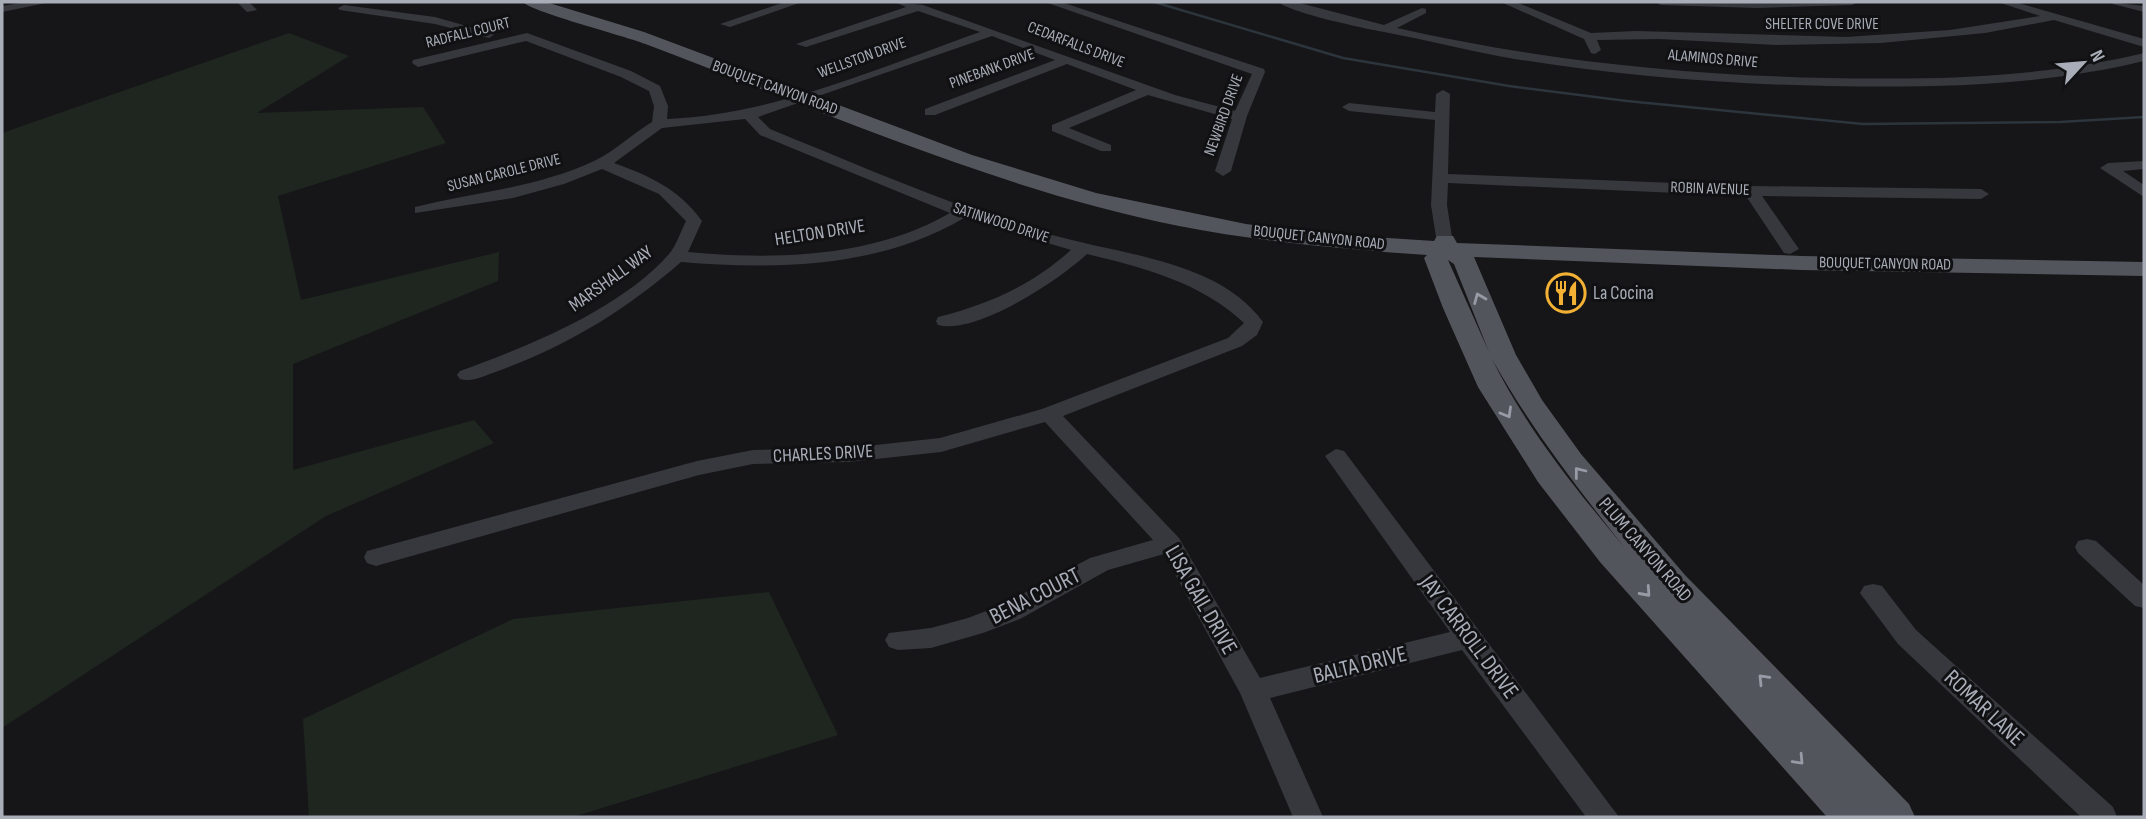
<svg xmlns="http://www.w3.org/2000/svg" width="2146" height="819" font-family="'Sofia Sans Condensed',sans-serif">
	<rect width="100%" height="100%" fill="#161618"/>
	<!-- green -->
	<path fill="#1e261f" d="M289 33 349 56 257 113 423 107 446 143 278 196 301 300 499 252 498 281 293 364V470L474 420 494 443 326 516 2 728V133Z
		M769 592 838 735 573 817H309L303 719 513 619Z"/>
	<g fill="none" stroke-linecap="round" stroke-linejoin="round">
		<!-- stream -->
		<path stroke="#2c353c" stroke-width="2.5" d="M1154 2 1343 58 1509 86 1627 101 1863 124 2060 122 2144 117"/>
		<!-- minor -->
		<path fill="#37383d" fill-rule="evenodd" d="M26 2H51L2 12V6Z
			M237 2H249L257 10 247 12Z
			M785 2H802L730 27 720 24Z
			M895 2 923 5 1175 95 1235 111 1252 74 1045 2H1061L1264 69 1265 72 1247 116 1231 171 1223 176 1215 171 1232 119 1148 95 1069 128 1111 145V151H1101L1052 131V125L1136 90 1067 64 935 115H925V109L1055 60 992 36 758 117 770 129C841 158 911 188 984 214 1014 225 1045 234 1076 241 1137 256 1223 266 1263 322L1257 335 1242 346 1063 416 1179 538 1260 678 1450 632 1325 456 1336 449 1344 451 1619 817H1586L1462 650 1270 698 1323 817H1293L1240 693 1164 554 1108 570 1020 619 983 633 931 648 898 650 889 647 885 640 889 633 931 628 968 618 1002 605 1090 558 1153 540 1045 422 941 452 848 462 753 464 699 475 376 566 367 563 364 557 367 551 697 461 753 450 848 448 940 438 1042 409 1228 338 1244 323C1200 282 1145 268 1087 254 1059 280 977 335 938 325L936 321 938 317C989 304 1032 285 1071 250L964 218C880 268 776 270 681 262 627 309 569 345 501 370 488 374 473 383 460 379L457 375 460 371C527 347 621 309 669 254 676 246 681 231 686 221L659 194 602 169 564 184 513 198 415 213V207C476 192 536 188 594 161 615 151 632 134 652 122L654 106 649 91 621 77 526 41 418 67 412 63 413 60 527 33 631 71 660 86 668 106 667 119C776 114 878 68 980 32L918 11 806 47 796 44 906 7ZM745 119 760 135 950 213C872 258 775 260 688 252L702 221C679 189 650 176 614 163L662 128Z
			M1278 2H1296L1384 25 1422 8 1426 9V13L1397 28C1538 60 1683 75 1828 78 1935 80 2040 78 2144 53V61C2040 86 1936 88 1829 86 1718 84 1607 75 1498 56 1462 49 1426 40 1389 33 1367 29 1294 14 1278 2Z
			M1501 2H1516L1591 33 1636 31 1846 37 1950 30 2040 16 1998 2H2015L2144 39V47L2054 20 1985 33 1881 43 1776 45 1659 39 1597 40 1601 50 1595 54 1591 53 1584 39Z
			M1655 2H1858L1852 5 1757 8 1661 5Z
			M2111 2 2144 6V12L2113 4Z
			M344 5 435 17 495 34 489 38 435 24 340 10 338 8Z
			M1443 90 1450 94 1448 174 1751 186 1981 189 1989 194 1981 199 1762 196 1799 249 1790 254 1784 253 1746 196 1448 183 1447 205 1452 237 1444 242 1436 237 1431 205 1435 120 1349 111 1342 107 1349 103 1435 112 1436 94Z
			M2144 161V169L2123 171 2144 185V197L2100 168 2108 163Z
			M2087 539 2096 541 2144 585V608L2135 606 2078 553 2075 547 2078 541Z
			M1873 584 1882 586 1916 630 2113 807 2117 817H2081L1898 644 1860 593 1864 586Z"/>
		<!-- major -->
		<path fill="#53555c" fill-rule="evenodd" d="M523 2H546L644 32 972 155 1096 193 1246 224 1327 234 1434 241 1437 236H1453L1457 243 1802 256 2144 262V276L1802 270 1474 257 1516 355 1542 400 1581 454 1685 575 1909 804 1915 817H1827L1600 562 1538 482 1478 387 1443 308 1424 258 1427 255C1344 249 1261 242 1179 226 996 189 822 111 648 45 626 36 534 13 523 2ZM1448 260 1454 264 1489 352ZM1492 359C1530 427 1576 486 1624 547 1575 488 1526 428 1492 359Z"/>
	</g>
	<!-- one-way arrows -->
	<defs><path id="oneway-chevron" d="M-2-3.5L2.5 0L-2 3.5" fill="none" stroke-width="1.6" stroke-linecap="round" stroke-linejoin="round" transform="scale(1.75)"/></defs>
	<g stroke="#979ba6">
		<use href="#oneway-chevron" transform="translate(1479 298) rotate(-112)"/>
		<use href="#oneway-chevron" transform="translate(1507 413) rotate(60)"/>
		<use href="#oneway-chevron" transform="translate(1579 472) rotate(-128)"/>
		<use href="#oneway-chevron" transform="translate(1646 592) rotate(48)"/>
		<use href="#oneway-chevron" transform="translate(1763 679) rotate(-134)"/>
		<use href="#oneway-chevron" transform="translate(1799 760) rotate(47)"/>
	</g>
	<!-- icons -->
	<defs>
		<g id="restaurant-ring" transform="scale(2.0125)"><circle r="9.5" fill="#111113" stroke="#f2b134" stroke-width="1.5"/><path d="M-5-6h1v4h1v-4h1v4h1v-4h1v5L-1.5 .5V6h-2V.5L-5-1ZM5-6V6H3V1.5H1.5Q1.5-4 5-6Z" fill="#f2b134"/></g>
	</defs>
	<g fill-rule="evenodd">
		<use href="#restaurant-ring" x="1566" y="293"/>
	</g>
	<g text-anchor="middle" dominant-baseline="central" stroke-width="6" stroke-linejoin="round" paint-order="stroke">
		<!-- far-street labels -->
		<g font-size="16" fill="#a8adb8" stroke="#111113">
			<text x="1822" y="24">SHELTER COVE DRIVE</text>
			<text transform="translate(468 33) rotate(-14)">RADFALL COURT</text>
			<text transform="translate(1076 45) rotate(21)">CEDARFALLS DRIVE</text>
			<text transform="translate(862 58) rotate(-20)">WELLSTON DRIVE</text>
			<text transform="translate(1713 59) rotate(5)">ALAMINOS DRIVE</text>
			<text transform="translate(992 69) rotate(-20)">PINEBANK DRIVE</text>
			<text transform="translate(775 88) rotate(20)">BOUQUET CANYON ROAD</text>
			<text transform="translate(1224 115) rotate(-70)">NEWBIRD DRIVE</text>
			<text transform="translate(504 173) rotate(-14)">SUSAN CAROLE DRIVE</text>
			<text transform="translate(1710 189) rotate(2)">ROBIN AVENUE</text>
			<text transform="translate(1001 223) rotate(18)">SATINWOOD DRIVE</text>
			<text transform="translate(1319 238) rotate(6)">BOUQUET CANYON ROAD</text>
			<text transform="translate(1885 264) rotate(1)">BOUQUET CANYON ROAD</text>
		</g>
		<!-- street labels -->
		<g font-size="19" fill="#a8adb8" stroke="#111113">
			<text transform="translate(820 233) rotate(-9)">HELTON DRIVE</text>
			<text transform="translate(611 279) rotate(-36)">MARSHALL WAY</text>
			<text transform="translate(823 454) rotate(-3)">CHARLES DRIVE</text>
			<text transform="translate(1645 550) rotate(49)">PLUM CANYON ROAD</text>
		</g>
		<!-- poi labels -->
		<g font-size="19" fill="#a8adb8" stroke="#111113" text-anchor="start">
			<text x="1593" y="293">La Cocina</text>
		</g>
		<!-- near-street labels -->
		<g font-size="23" fill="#a8adb8" stroke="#111113">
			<text transform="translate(1035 596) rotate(-27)">BENA COURT</text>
			<text transform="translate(1201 600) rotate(60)">LISA GAIL DRIVE</text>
			<text transform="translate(1469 637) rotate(53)">JAY CARROLL DRIVE</text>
			<text transform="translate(1360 665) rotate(-14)">BALTA DRIVE</text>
			<text transform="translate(1984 708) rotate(43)">ROMAR LANE</text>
		</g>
	</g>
	<!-- border -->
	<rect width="2146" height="819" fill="none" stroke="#a8adb8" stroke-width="7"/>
	<!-- north arrow -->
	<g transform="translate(2083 63) rotate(64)" stroke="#111113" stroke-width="5" paint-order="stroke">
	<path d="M0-5L12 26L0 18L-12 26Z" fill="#a8adb8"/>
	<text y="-10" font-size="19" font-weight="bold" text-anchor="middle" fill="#a8adb8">N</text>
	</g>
</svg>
